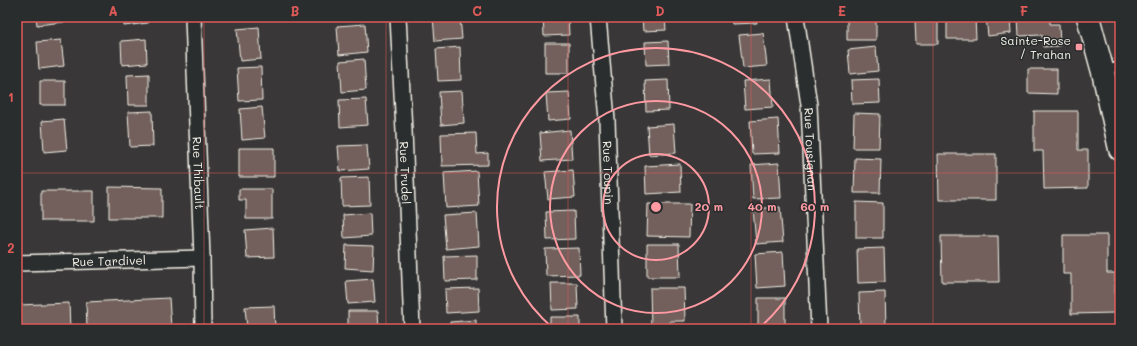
<svg xmlns="http://www.w3.org/2000/svg" width="1137" height="346" font-family="Mali,sans-serif">
	<rect width="100%" height="100%" fill="#393737"/>
	<filter id="ink" filterUnits="userSpaceOnUse"><feTurbulence type="fractalNoise" baseFrequency=".025" numOctaves="2"/><feDisplacementMap in="SourceGraphic" scale="8" xChannelSelector="R" yChannelSelector="G"/><feConvolveMatrix kernelMatrix="1 2 1 2 8 2 1 2 1" color-interpolation-filters="sRGB"/></filter>
	<g filter="url(#ink)">
		<!-- building -->
		<path fill="#73615c" stroke="#f4f1e8" d="M36 17H63L64 22 37 25Z
			M124 17H147L148 23 124 26Z
			M433 17H460L462 39 435 41Z
			M543 17H568L569 35 544 36Z
			M642 17H665L666 30 643 31Z
			M731 17H756L757 23 732 24Z
			M947 17H975L976 39H947Z
			M986 17H1010L1011 33 988 36Z
			M1018 17H1050V24H1059L1060 46 1043 47 1042 35 1019 36Z
			M876 19V40H847V20Z
			M938 19V44H916L915 20Z
			M365 24 367 52 339 55 337 26Z
			M259 27 261 59 240 61 237 29Z
			M763 33 767 66 743 68 739 35Z
			M146 39 147 63 122 65 121 41Z
			M61 40 64 66 39 69 37 42Z
			M668 41 669 64 646 65 645 42Z
			M545 43H569V73H545Z
			M460 47 461 80 438 81 436 49Z
			M876 47 878 71 850 74 848 50Z
			M364 59 366 90 342 92 340 61Z
			M261 67 262 100 239 101 237 68Z
			M1028 69H1057V94L1028 93Z
			M149 74V105H128L127 75Z
			M771 79 773 107 745 109 743 81Z
			M879 79 880 103 852 104 851 80Z
			M668 80 669 110 646 111 645 81Z
			M40 81H65V105H40Z
			M462 91 464 123 441 125 439 92Z
			M569 92 571 119 548 121 546 93Z
			M366 99 368 125 340 127 339 100Z
			M262 107 265 138 242 140 240 109Z
			M152 111 153 146 130 147 128 112Z
			M1034 111H1078V150H1088V188L1044 189 1043 151H1034Z
			M854 113 880 114 879 148H853Z
			M64 119 67 150 44 152 42 121Z
			M778 119 780 153 752 154 750 121Z
			M674 124 676 153 649 155 647 126Z
			M570 130 572 159 542 161 540 133Z
			M476 133 477 154 488 153V165L442 166 441 134Z
			M367 145 369 169 340 171 338 146Z
			M239 148H274V177H239Z
			M938 154H996V200H939Z
			M855 158 881 159 880 193H854Z
			M779 163 781 198 753 199 751 165Z
			M680 164 681 192 646 194 645 166Z
			M573 170 575 197 548 199 545 172Z
			M477 171 479 206 446 208 444 173Z
			M369 177 370 205 342 206 341 178Z
			M109 187 162 188V218H109Z
			M239 189H272V219H246V200H239Z
			M41 191H94V221H41Z
			M856 202 883 203V238H856Z
			M648 204H690L689 237 647 236Z
			M780 207 783 242 756 244 753 209Z
			M574 211 575 239 547 240 546 212Z
			M370 213 371 236 344 238 343 215Z
			M477 213 479 246 446 249 443 215Z
			M273 228 274 257 247 258 245 230Z
			M1063 235H1107V273H1115V313L1071 314V274H1063Z
			M941 236H998L999 282H942Z
			M647 244H679L680 277H647Z
			M346 245 374 246 373 270 345 268Z
			M579 248 580 275 546 276 545 249Z
			M884 248 885 282 858 283 857 249Z
			M783 252 785 286 757 288 755 254Z
			M477 255V280L445 281 444 256Z
			M373 279 375 302 348 304 346 281Z
			M551 283H577L578 309 552 310Z
			M478 288 479 311 446 313 445 289Z
			M650 288H684L685 321H670V329H651Z
			M885 292 886 327H860L859 293Z
			M169 298 171 327 128 329H87L86 302Z
			M758 298H785V329H758Z
			M69 303 70 329H17V305Z
			M274 306 275 329H247L245 307Z
			M348 311H378L379 329H348Z
			M550 317H580V329H550Z
			M476 320V329H450V322Z"/>
		<g fill="none" stroke-linecap="round" stroke-linejoin="round">
			<!-- lane casing -->
			<g stroke="#f4f1e8" stroke-width="11">
				<path id="lane" d="M1103 71 1120 66"/>
			</g>
			<!-- street casing -->
			<g stroke="#f4f1e8" stroke-width="18">
				<g id="street">
					<path id="s1" d="M193 17 202 258 203 329"/>
					<path id="s2" d="M398 17 404 131 412 329"/>
					<path id="s3" d="M598 17 607 120 614 329"/>
					<path id="s4" d="M796 17 809 105 819 329"/>
					<path id="s5" d="M17 263 202 258"/>
				</g>
			</g>
			<!-- secondary casing -->
			<g stroke="#f4f1e8" stroke-width="25">
				<path id="secondary" d="M1088 17 1103 72 1120 149"/>
			</g>
			<!-- lane -->
			<use href="#lane" stroke="#2a2d2e" stroke-width="8"/>
			<!-- street -->
			<use href="#street" stroke="#2a2d2e" stroke-width="15"/>
			<!-- secondary -->
			<use href="#secondary" stroke="#2a2d2e" stroke-width="22"/>
		</g>
	</g>
	<!-- grid -->
	<path fill="none" stroke="#de5a58" stroke-width="1" stroke-opacity="0.55" d="M204 17V329M386 17V329M568 17V329M751 17V329M933 17V329M17 173H1120"/>
	<!-- distance rings -->
	<g fill="none" stroke="#ff9aa2" stroke-width="2">
		<circle cx="656" cy="207" r="53"/>
		<circle cx="656" cy="207" r="106"/>
		<path d="M554 329A159 159 0 1 1 758 329"/>
	</g>
	<!-- markers -->
	<rect fill="#ff9aa2" stroke="#2a2d2e" stroke-width="1.5" x="1075" y="43" width="8" height="8" rx="2"/>
	<g text-anchor="middle" dominant-baseline="central" stroke-width="3" stroke-linejoin="round" paint-order="stroke">
		<!-- poi labels -->
		<g font-size="12" fill="#f4f1e8" stroke="#2a2d2e" text-anchor="end">
			<text x="1071" y="40">Sainte-Rose<tspan x="1071" dy="14">/ Trahan</tspan></text>
		</g>
		<!-- street labels -->
		<g font-size="12" fill="#f4f1e8" stroke="#2a2d2e">
			<text stroke="none"><textPath href="#s4" startOffset="133">Rue Tousignan</textPath></text>
			<text stroke="none"><textPath href="#s1" startOffset="156">Rue Thibault</textPath></text>
			<text stroke="none"><textPath href="#s2" startOffset="156">Rue Trudel</textPath></text>
			<text stroke="none"><textPath href="#s3" startOffset="156">Rue Toupin</textPath></text>
			<text stroke="none"><textPath href="#s5" startOffset="92">Rue Tardivel</textPath></text>
		</g>
	</g>
	<circle cx="656" cy="207" r="6" fill="#ff9aa2" stroke="#2a2d2e" stroke-width="2"/>
	<g font-size="12" text-anchor="middle" font-weight="bold" fill="#ff9aa2" stroke="#2a2d2e" stroke-width="3" stroke-linejoin="round" paint-order="stroke">
		<text x="709" y="211">20 m</text>
		<text x="762" y="211">40 m</text>
		<text x="815" y="211">60 m</text>
	</g>
	<!-- margin -->
	<rect width="1137" height="346" fill="none" stroke="#2a2d2e" stroke-width="44"/>
	<rect x="22" y="22" width="1093" height="302" fill="none" stroke="#de5a58" stroke-width="1.5"/>
	<g font-size="13" text-anchor="middle" font-weight="bold" fill="#de5a58">
		<text x="113" y="16">A</text>
		<text x="295" y="16">B</text>
		<text x="477" y="16">C</text>
		<text x="660" y="16">D</text>
		<text x="842" y="16">E</text>
		<text x="1024" y="16">F</text>
		<text x="11" y="102">1</text>
		<text x="11" y="253">2</text>
	</g>
</svg>
